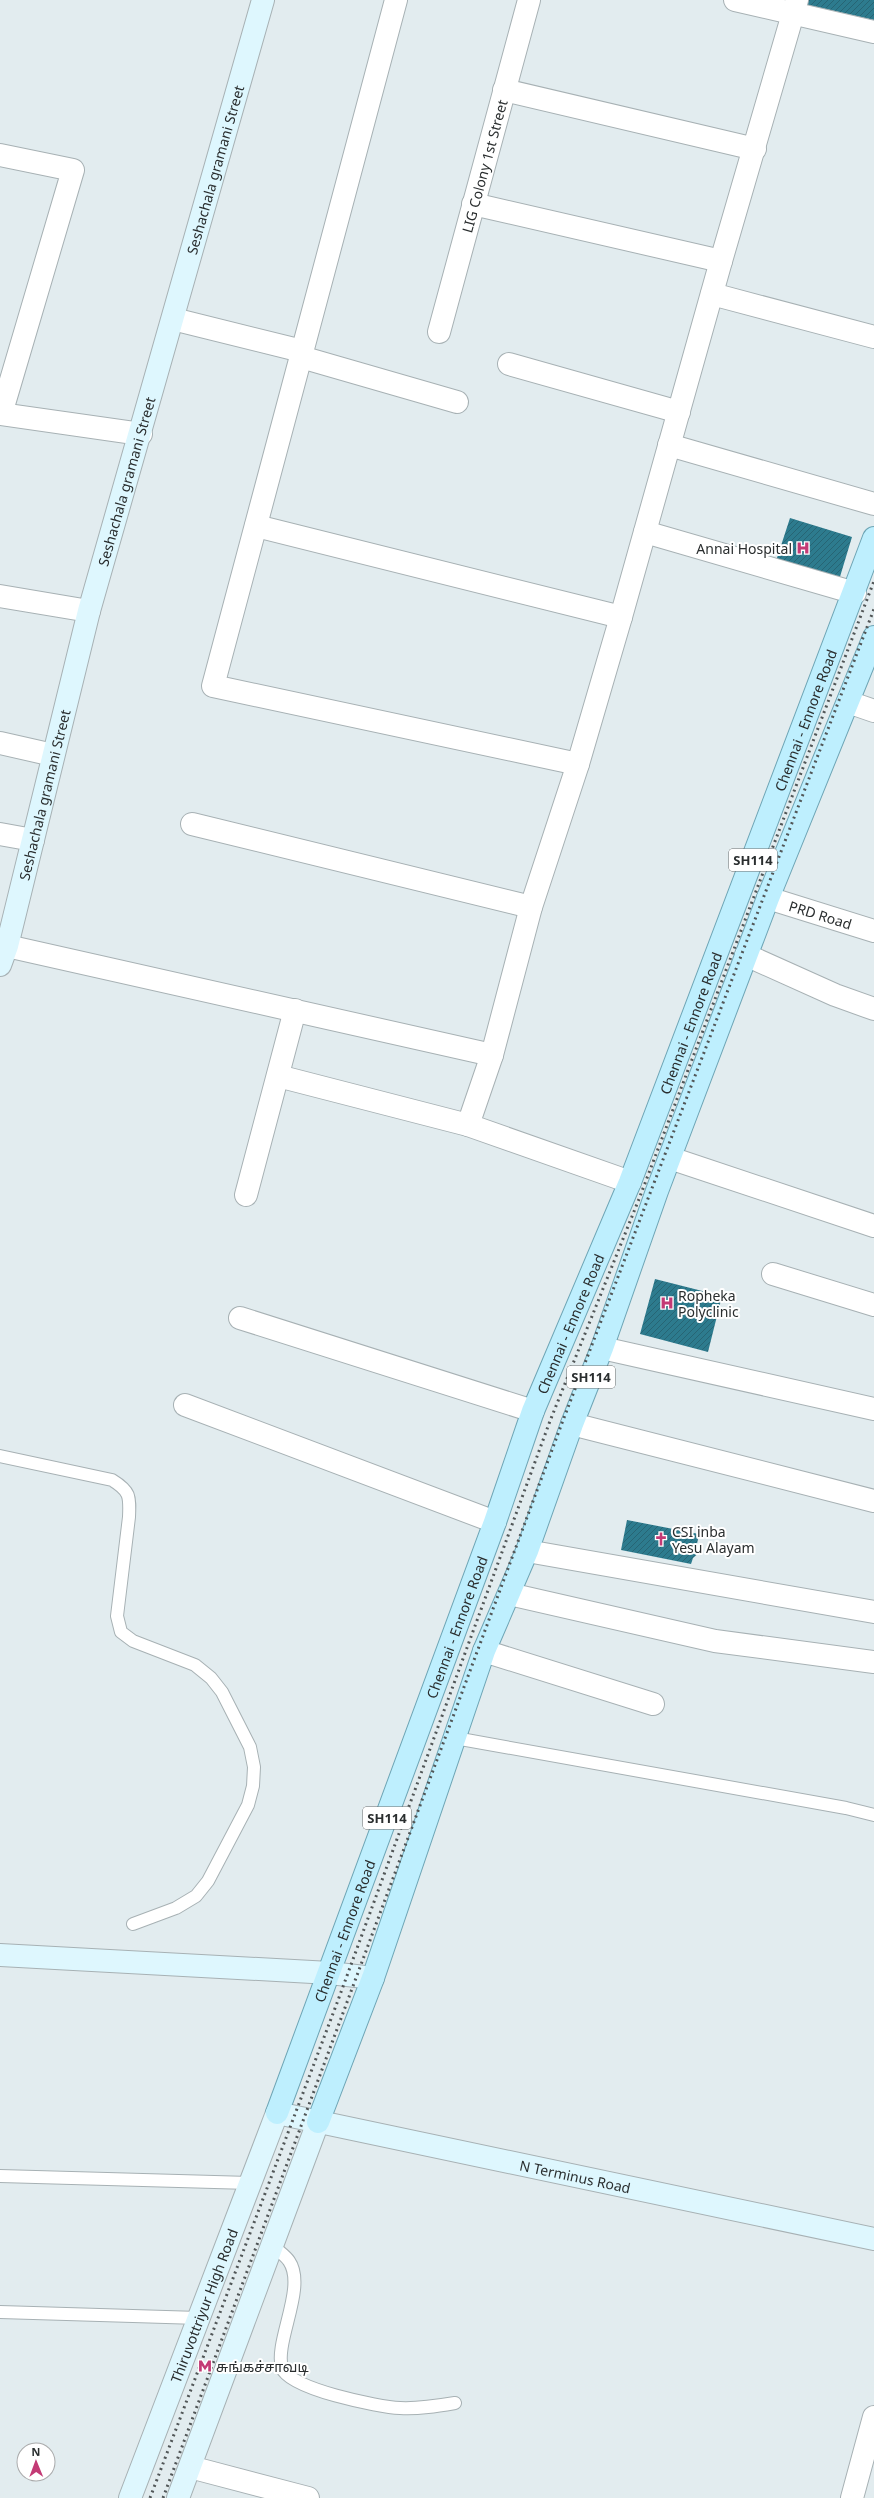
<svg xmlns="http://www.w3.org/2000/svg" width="874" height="2498" font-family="'Noto Sans','Noto Sans Tamil',sans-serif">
	<defs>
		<pattern id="building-hatch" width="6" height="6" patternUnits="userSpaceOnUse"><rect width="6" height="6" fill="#2d7b8e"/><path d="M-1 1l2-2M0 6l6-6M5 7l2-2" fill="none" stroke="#276574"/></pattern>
	</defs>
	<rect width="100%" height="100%" fill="#e2ecef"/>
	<!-- building -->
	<path fill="url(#building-hatch)" d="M805 0H874V20L804 4Z
		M790 518 852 537 839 580 776 561Z
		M655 1279 722 1296 708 1352 640 1334Z
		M627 1520 699 1534 697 1544 700 1552 693 1558 691 1564 621 1550Z"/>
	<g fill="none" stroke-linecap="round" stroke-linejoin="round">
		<!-- lane casing -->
		<g stroke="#a7b1b4" stroke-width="14">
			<path id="lane" d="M0 1456 112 1480C130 1491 130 1496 129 1517L117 1616 121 1632 133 1641 195 1665 211 1678 222 1692 250 1747 254 1767 253 1786 248 1805 208 1881 196 1896 176 1908 133 1924
				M455 1738 846 1808 874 1815
				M0 2176 250 2183
				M273 2246C278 2251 285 2255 289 2261 307 2287 274 2342 282 2368 289 2389 379 2407 400 2408 419 2409 437 2406 455 2403
				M0 2312 199 2318"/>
		</g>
		<!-- street casing -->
		<g stroke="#a7b1b4" stroke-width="24">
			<g id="street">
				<path d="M396 0 213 686 578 764"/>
				<path d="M735 0 874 32"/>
				<path d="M504 90 755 149"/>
				<path d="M0 155 73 170 1 414"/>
				<path d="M473 204 721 261"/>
				<path d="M712 294 874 337"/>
				<path d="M173 319 302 351"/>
				<path id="s1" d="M439 332 529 0"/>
				<path d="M301 357 457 402"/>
				<path d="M509 364 679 412"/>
				<path d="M0 414 141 434"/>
				<path d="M669 445 874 504"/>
				<path d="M256 526 621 617"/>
				<path d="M645 532 855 593"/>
				<path d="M0 596 89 611"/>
				<path d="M848 702 874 711"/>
				<path d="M0 743 53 755"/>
				<path d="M192 824 531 907"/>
				<path d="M0 834 33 840"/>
				<path id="s2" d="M768 898 874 931"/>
				<path d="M7 946 492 1055"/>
				<path d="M746 955 835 995 874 1009"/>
				<path d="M278 1076 468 1125"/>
				<path d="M670 1158 874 1226"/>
				<path d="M630 1182 468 1125 492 1055 531 907 578 764 621 617 721 261 797 0"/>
				<path d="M246 1195 295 1010"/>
				<path d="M773 1274 874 1305"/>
				<path d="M240 1318 533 1411"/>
				<path d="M602 1348 874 1409"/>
				<path d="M185 1405 495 1522"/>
				<path d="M572 1424 874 1501"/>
				<path d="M527 1551 874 1612"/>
				<path d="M509 1594 715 1641 874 1662"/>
				<path d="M484 1651 653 1704"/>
				<path d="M190 2467 308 2498"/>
				<path d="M852 2498 874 2417"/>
			</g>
		</g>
		<!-- secondary casing -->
		<g stroke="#a7b1b4" stroke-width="24">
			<g id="secondary">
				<path id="s3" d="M0 965 7 946 89 611 263 0"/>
				<path d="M0 1955 330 1973 373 1978"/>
				<path id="s4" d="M130 2498 277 2113 874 2239"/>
				<path d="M178 2498 318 2122"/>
			</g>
		</g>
		<!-- primary casing -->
		<g stroke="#6ea5b5" stroke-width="24">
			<g id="primary">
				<path id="s5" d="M277 2113 495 1522 533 1411 630 1182 874 538"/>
				<path d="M318 2122 373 1978 484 1651 527 1551 572 1424 602 1348 657 1191 768 898 874 637"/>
			</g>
		</g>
		<!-- lane -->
		<use href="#lane" stroke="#fff" stroke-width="12"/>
		<!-- street -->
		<use href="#street" stroke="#fff" stroke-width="22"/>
		<!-- secondary -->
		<use href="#secondary" stroke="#def7fe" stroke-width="22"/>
		<!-- primary -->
		<use href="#primary" stroke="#beeffe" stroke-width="22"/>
		<!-- rail -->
		<path stroke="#515657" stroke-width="3" stroke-dasharray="2 4" stroke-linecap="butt" d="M150 2498 337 2003 550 1421 639 1199 874 581
			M163 2498 562 1423 874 609"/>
	</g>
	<!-- icons -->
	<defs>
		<g id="hospital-bare" transform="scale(1.08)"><path d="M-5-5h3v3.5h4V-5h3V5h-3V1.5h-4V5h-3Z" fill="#c33a75" stroke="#fff" stroke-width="2.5" paint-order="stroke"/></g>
		<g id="church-bare" transform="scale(1.08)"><path d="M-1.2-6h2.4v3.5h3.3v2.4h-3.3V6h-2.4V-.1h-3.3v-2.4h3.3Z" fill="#c33a75" stroke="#fff" stroke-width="2.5" paint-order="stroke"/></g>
		<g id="metro-bare" transform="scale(1.08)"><path d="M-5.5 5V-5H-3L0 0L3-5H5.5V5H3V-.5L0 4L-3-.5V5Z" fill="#c33a75" stroke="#fff" stroke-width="2.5" paint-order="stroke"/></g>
	</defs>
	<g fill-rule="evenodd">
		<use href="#hospital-bare" x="803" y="548"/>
		<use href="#hospital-bare" x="667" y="1303"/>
		<use href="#church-bare" x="661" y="1539"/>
		<use href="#metro-bare" x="205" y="2366"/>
	</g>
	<g text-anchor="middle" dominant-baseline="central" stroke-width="4" stroke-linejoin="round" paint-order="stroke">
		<!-- shield labels -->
		<g fill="#fff" stroke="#6a6d6d" stroke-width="1">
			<rect x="729" y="849" width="48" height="22" rx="3"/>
			<rect x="567" y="1366" width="48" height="22" rx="3"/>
			<rect x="363" y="1807" width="48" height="22" rx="3"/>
		</g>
		<g font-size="13" font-weight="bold" fill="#2a2e2f">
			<text x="753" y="860">SH114</text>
			<text x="591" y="1377">SH114</text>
			<text x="387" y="1818">SH114</text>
		</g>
		<!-- street labels -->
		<g font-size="14" fill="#2a2e2f" stroke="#fff">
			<text stroke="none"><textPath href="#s1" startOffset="172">LIG Colony 1st Street</textPath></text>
			<text stroke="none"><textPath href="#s3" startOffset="824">Seshachala gramani Street</textPath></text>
			<text stroke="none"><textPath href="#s3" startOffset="500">Seshachala gramani Street</textPath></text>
			<text stroke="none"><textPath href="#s5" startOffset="1490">Chennai - Ennore Road</textPath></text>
			<text stroke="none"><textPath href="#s3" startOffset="176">Seshachala gramani Street</textPath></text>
			<text stroke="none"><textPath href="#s2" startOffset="55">PRD Road</textPath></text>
			<text stroke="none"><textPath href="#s5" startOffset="1166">Chennai - Ennore Road</textPath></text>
			<text stroke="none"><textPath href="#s5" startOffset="842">Chennai - Ennore Road</textPath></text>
			<text stroke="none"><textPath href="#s5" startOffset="518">Chennai - Ennore Road</textPath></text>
			<text stroke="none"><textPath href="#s5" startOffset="194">Chennai - Ennore Road</textPath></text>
			<text stroke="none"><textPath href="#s4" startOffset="717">N Terminus Road</textPath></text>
			<text stroke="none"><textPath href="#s4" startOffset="206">Thiruvottriyur High Road</textPath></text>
		</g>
		<!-- poi labels -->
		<g font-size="14" fill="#2a2e2f" stroke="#fff" text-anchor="start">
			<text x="792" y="548" text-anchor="end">Annai Hospital</text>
			<text x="678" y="1295">Ropheka<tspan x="678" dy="16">Polyclinic</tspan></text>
			<text x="672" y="1531">CSI inba<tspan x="672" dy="16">Yesu Alayam</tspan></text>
			<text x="216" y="2366">சுங்கச்சாவடி</text>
		</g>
	</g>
	<!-- north arrow -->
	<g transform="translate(36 2462) rotate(359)"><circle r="19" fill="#ffffff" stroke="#aaabac"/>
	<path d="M0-3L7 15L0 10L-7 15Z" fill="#c33a75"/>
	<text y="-6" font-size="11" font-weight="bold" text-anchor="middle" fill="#2a2e2f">N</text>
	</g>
</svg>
